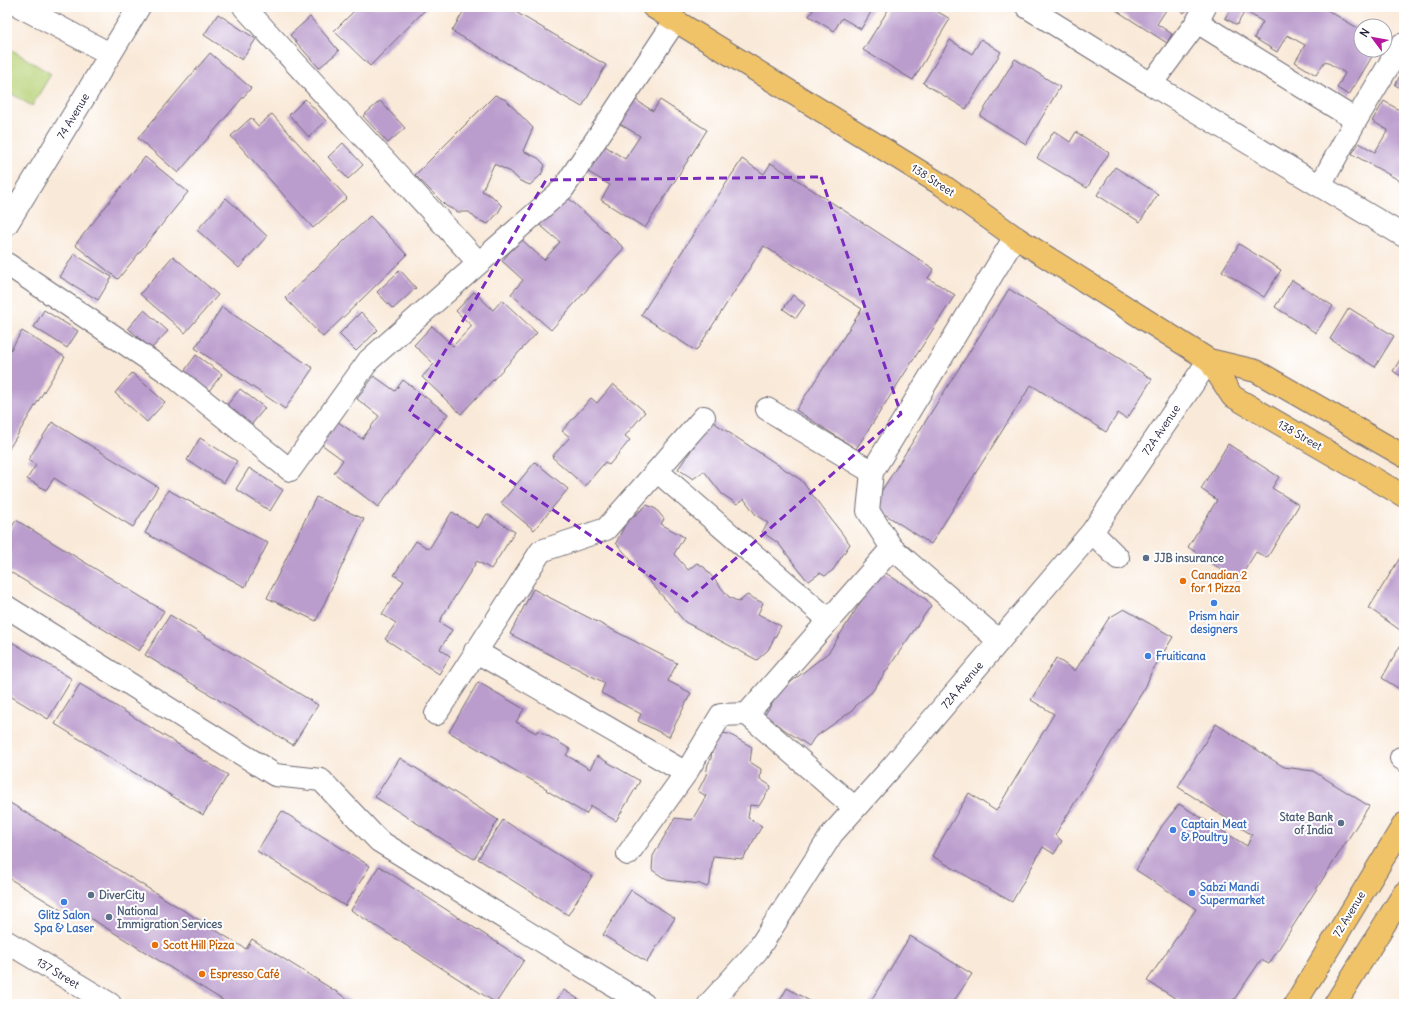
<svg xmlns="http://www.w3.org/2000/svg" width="1411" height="1011" font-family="Delius,sans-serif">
	<rect width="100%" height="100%" fill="#fff"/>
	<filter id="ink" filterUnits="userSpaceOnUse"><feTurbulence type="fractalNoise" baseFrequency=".025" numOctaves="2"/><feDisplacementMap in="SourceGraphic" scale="8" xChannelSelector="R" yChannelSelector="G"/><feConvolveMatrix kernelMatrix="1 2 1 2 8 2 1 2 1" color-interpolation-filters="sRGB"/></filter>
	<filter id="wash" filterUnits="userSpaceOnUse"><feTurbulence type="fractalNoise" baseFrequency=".012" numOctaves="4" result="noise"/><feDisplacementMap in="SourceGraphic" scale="16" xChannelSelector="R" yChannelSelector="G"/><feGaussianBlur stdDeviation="0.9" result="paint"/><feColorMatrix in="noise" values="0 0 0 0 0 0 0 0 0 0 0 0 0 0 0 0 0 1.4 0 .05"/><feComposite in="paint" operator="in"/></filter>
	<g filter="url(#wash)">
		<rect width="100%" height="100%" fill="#f9e9d8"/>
		<!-- green -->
		<path fill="#b8d378" stroke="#6d7a5a" d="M7 47 51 74 32 106 7 91Z"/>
		<g id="blocks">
			<!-- building -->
			<path fill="#bb9dcd" d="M358 7H428L370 66 334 31Z
				M466 7H507L606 65 582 107 452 31Z
				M815 7H874L861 29 842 18 834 31 809 16Z
				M890 7H930L950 19 913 80 863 50Z
				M1115 7H1168L1157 24 1172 34 1167 43 1114 9Z
				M1175 7H1188L1184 13Z
				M1232 7H1322L1361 30V50H1376L1349 95 1337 88 1345 73 1325 61 1316 75 1295 62 1305 45 1287 35 1277 52 1254 38 1263 22 1245 11 1237 25 1225 18Z
				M218 14 256 39 242 60 204 35Z
				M310 17 339 51 319 68 290 35Z
				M981 39 1001 52 966 109 923 83 950 40 972 54Z
				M210 53 251 88 178 173 138 138Z
				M1015 59 1060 87 1026 144 980 116Z
				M1404 68V90L1395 85Z
				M495 95 506 100 533 128 523 151 538 158 545 165 541 175 530 185 520 181 511 172 494 164 482 191 492 196 502 206 498 213 488 224 476 219 469 212H458L446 206 415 175Z
				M631 97 653 111 660 100 707 130 645 228 601 200 610 185 585 170 602 144 625 159 640 136 615 121Z
				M305 99 326 121 309 137 289 115Z
				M380 101 405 128 388 143 363 116Z
				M1384 101 1401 111 1404 105V183L1352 154 1359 143 1375 152 1388 130 1372 121Z
				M272 114 347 198 313 228 231 136 251 118 258 126Z
				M1054 131 1070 142 1076 132 1109 153 1087 188 1037 158Z
				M343 143 363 165 348 179 328 157Z
				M145 157 188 192 118 279 75 245Z
				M742 159 764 174 771 163 934 269 928 278 955 295 856 449 796 410 862 309 764 246 696 351 641 315Z
				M1115 167 1158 194 1140 222 1097 195Z
				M566 196 624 248 551 330 511 294 523 280 502 261 521 239 544 260 560 242 540 225Z
				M226 198 267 236 239 268 197 230Z
				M370 216 407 255 323 337 285 298Z
				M1239 244 1281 270 1264 297 1222 271Z
				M74 254 112 277 98 300 60 277Z
				M173 256 218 295 185 333 140 294Z
				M400 270 416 288 393 309 377 292Z
				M1292 280 1333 306 1316 333 1275 307Z
				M1009 289 1152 379 1127 419 1118 413 1106 432 1031 385 931 544 872 506Z
				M474 292 493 310 502 300 537 333 461 414 422 377 434 364 414 345 432 326 453 346 472 326 456 311Z
				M793 295 805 305 796 318 783 309Z
				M222 307 313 368 285 409 195 348Z
				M1349 308 1394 336 1375 367 1330 339Z
				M44 310 78 331 67 348 34 327Z
				M144 310 168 331 151 349 128 328Z
				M361 312 378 330 356 351 339 334Z
				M22 331 65 357 7 452V356Z
				M1404 353V378L1393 371Z
				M196 355 222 374 208 392 183 373Z
				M132 373 165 402 147 422 115 393Z
				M374 376 395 391 403 380 448 414 378 507 334 473 343 460 321 444 337 421 362 439 379 416 357 399Z
				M613 384 645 412 625 436 630 440 609 465 605 462 585 486 552 457 570 437 562 431 591 398 597 403Z
				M240 389 265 408 251 425 227 405Z
				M714 421 716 424 801 480 850 544 833 570 825 576 820 573 809 581 806 579 778 543 762 532 768 523 756 515 744 499 737 504 722 494 704 471 693 479 678 469 708 426Z
				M52 422 158 487 133 527 54 478 46 490 27 479 36 465 28 460Z
				M200 438 237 461 224 483 187 460Z
				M1228 444 1279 477 1272 488 1299 505 1267 558 1256 552 1238 581 1188 547 1217 500 1201 489Z
				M535 462 568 489 534 530 501 503Z
				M249 468 283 490 270 511 236 489Z
				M168 490 268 543 245 587 145 533Z
				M316 497 364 519 316 621 267 598Z
				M647 505 656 509 664 519 661 524 684 537 674 554 688 570 697 563 704 567 729 597 739 602 747 595 763 603 758 614 781 626 768 650 757 660 685 622 616 543 626 523Z
				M452 512 478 528 487 514 515 532 491 569 477 561 439 622 452 630 440 649 450 656 439 674 385 639 396 623 382 614 404 581 394 575 416 541 429 549Z
				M16 520 164 611 139 651 7 570V535Z
				M1403 553 1404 554V692L1382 678 1403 641 1400 630 1369 608Z
				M881 570 927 600 931 606 923 617 872 692 858 703 853 710 814 738 809 746 764 716 781 690 829 652Z
				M533 589 677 663 668 681 691 693 669 737 638 721 641 714 601 693 605 683 510 634Z
				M1124 609 1173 637 1151 673 1146 686 1055 835 1062 841 1054 854 1043 847 1012 902 932 856 969 793 996 811 1054 714 1031 700 1056 658 1075 671 1109 618Z
				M170 615 318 705 293 745 145 655Z
				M7 639 72 679 48 719 7 694Z
				M478 682 524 709 516 722 536 733 538 730 570 749 566 755 590 769 597 756 640 781 616 821 591 806 586 814 546 790 547 789 449 732Z
				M80 684 228 775 203 815 55 724Z
				M1216 724 1284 767 1313 771 1369 806 1269 964 1261 960 1231 1004H1185L1147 981 1196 909 1136 870 1162 826 1179 804 1247 846 1252 835 1178 787Z
				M721 733 729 734 752 747 750 762 761 769 760 779 771 786 759 806 750 805 748 818 762 826 743 859 713 856 710 882 707 887 700 884 667 880 652 870 653 856 675 818 692 820 706 796 698 791 706 775 708 764 711 759 712 748Z
				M400 758 498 820 474 859 375 797Z
				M7 801 246 949 252 939 356 1004H229L79 911 74 918 7 877Z
				M282 811 370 866 345 906 257 851Z
				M503 820 592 876 568 915 478 859Z
				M379 866 524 960 496 1003 351 910Z
				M631 890 675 918 647 962 603 935Z
				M910 936 972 974 952 1004H869Z
				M787 988 815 1004H778Z
				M564 990 586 1004H554Z"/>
		</g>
	</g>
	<g filter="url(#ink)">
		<use href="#blocks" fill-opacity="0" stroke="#6d6872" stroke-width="1"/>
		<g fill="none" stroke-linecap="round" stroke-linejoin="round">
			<!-- minor casing -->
			<g stroke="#6d6872" stroke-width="24">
				<path id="minor" d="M21 7 110 54
					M244 7 479 263
					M1027 7 1151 84 1197 22 1205 7
					M1197 22 1356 120
					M1401 45 1356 120 1320 186 1404 236
					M1151 84 1320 186
					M7 224 139 7
					M7 264 173 376 290 470 369 360 563 189 675 21
					M767 409 872 472
					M657 471 829 620
					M1092 532 1118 558
					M7 607 275 775 321 780 379 841 644 1004
					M999 641 892 548 868 511 872 472 1015 237
					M475 651 686 773
					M436 714 541 551 606 529 704 417
					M747 714 892 548
					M1401 758 1404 760
					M628 854 686 773 721 715 747 714 855 808
					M7 942 110 1004
					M709 1004 757 951 832 834 892 767 1092 532 1209 360"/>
			</g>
			<!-- major casing -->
			<g stroke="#6d6872" stroke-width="24">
				<path id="major" d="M653 7 942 185 1015 237 1209 360 1256 371 1404 456
					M1209 360 1232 396 1404 496
					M1295 1004 1404 824
					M1335 1004 1404 893"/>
			</g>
			<!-- minor -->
			<use href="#minor" stroke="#fff" stroke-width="22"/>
			<!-- major -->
			<use href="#major" stroke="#f1c369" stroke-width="22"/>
		</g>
	</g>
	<!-- marked area -->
	<path fill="none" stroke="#7b2cbf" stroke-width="3" stroke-dasharray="8 5" stroke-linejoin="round" d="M821 177 901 414 687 601 409 412 546 180Z"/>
	<!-- markers -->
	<g fill="#5c6f8a" stroke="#fff" stroke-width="1.5">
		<circle cx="1146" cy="558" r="4"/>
		<circle cx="1341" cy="823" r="4"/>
		<circle cx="91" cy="895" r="4"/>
		<circle cx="109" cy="917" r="4"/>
	</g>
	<g fill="#e8710a" stroke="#fff" stroke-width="1.5">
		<circle cx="1183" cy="581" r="4"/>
		<circle cx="155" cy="945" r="4"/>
		<circle cx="202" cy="974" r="4"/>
	</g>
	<g fill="#3f7fe0" stroke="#fff" stroke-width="1.5">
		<circle cx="1214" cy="603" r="4"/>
		<circle cx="1148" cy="656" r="4"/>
		<circle cx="1173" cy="830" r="4"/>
		<circle cx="1192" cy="893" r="4"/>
		<circle cx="64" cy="902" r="4"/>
	</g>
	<g text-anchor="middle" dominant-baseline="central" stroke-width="4" stroke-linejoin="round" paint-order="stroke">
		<!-- street labels -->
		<g font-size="11" fill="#22223b" stroke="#fff">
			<text transform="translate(73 116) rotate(-59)">74 Avenue</text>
			<text transform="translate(933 180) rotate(33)">138 Street</text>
			<text transform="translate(1161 430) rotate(-56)">72A Avenue</text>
			<text transform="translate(1300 435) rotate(30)">138 Street</text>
			<text transform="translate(962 685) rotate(-50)">72A Avenue</text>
			<text transform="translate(1349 914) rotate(-59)">72 Avenue</text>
			<text transform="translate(58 973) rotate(31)">137 Street</text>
		</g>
		<!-- service labels -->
		<g font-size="11" font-weight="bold" fill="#4e5e75" stroke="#fff" text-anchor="start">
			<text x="1154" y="558">JJB insurance</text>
			<text x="1333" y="817" text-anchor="end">State Bank<tspan x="1333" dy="13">of India</tspan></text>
			<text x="99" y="895">DiverCity</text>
			<text x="117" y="911">National<tspan x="117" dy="13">Immigration Services</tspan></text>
		</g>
		<!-- food labels -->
		<g font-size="11" font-weight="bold" fill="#c56008" stroke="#fff" text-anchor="start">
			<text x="1191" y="575">Canadian 2<tspan x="1191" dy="13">for 1 Pizza</tspan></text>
			<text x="163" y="945">Scott Hill Pizza</text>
			<text x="210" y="974">Espresso Café</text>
		</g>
		<!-- shop labels -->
		<g font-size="11" font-weight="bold" fill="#366cbe" stroke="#fff" text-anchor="start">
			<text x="1214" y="616" text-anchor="middle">Prism hair<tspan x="1214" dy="13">designers</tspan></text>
			<text x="1156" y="656">Fruiticana</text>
			<text x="1181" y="824">Captain Meat<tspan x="1181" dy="13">&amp; Poultry</tspan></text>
			<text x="1200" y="887">Sabzi Mandi<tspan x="1200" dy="13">Supermarket</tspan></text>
			<text x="64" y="915" text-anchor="middle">Glitz Salon<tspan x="64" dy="13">Spa &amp; Laser</tspan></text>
		</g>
	</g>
	<!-- margin -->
	<rect width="1411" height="1011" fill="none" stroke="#fff" stroke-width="24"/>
	<!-- north arrow -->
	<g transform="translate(1373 38) rotate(302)"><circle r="19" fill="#ffffff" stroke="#a7a7b1"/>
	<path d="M0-3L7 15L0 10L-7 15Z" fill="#b5179e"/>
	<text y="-6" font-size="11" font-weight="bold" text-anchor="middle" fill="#22223b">N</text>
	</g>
</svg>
